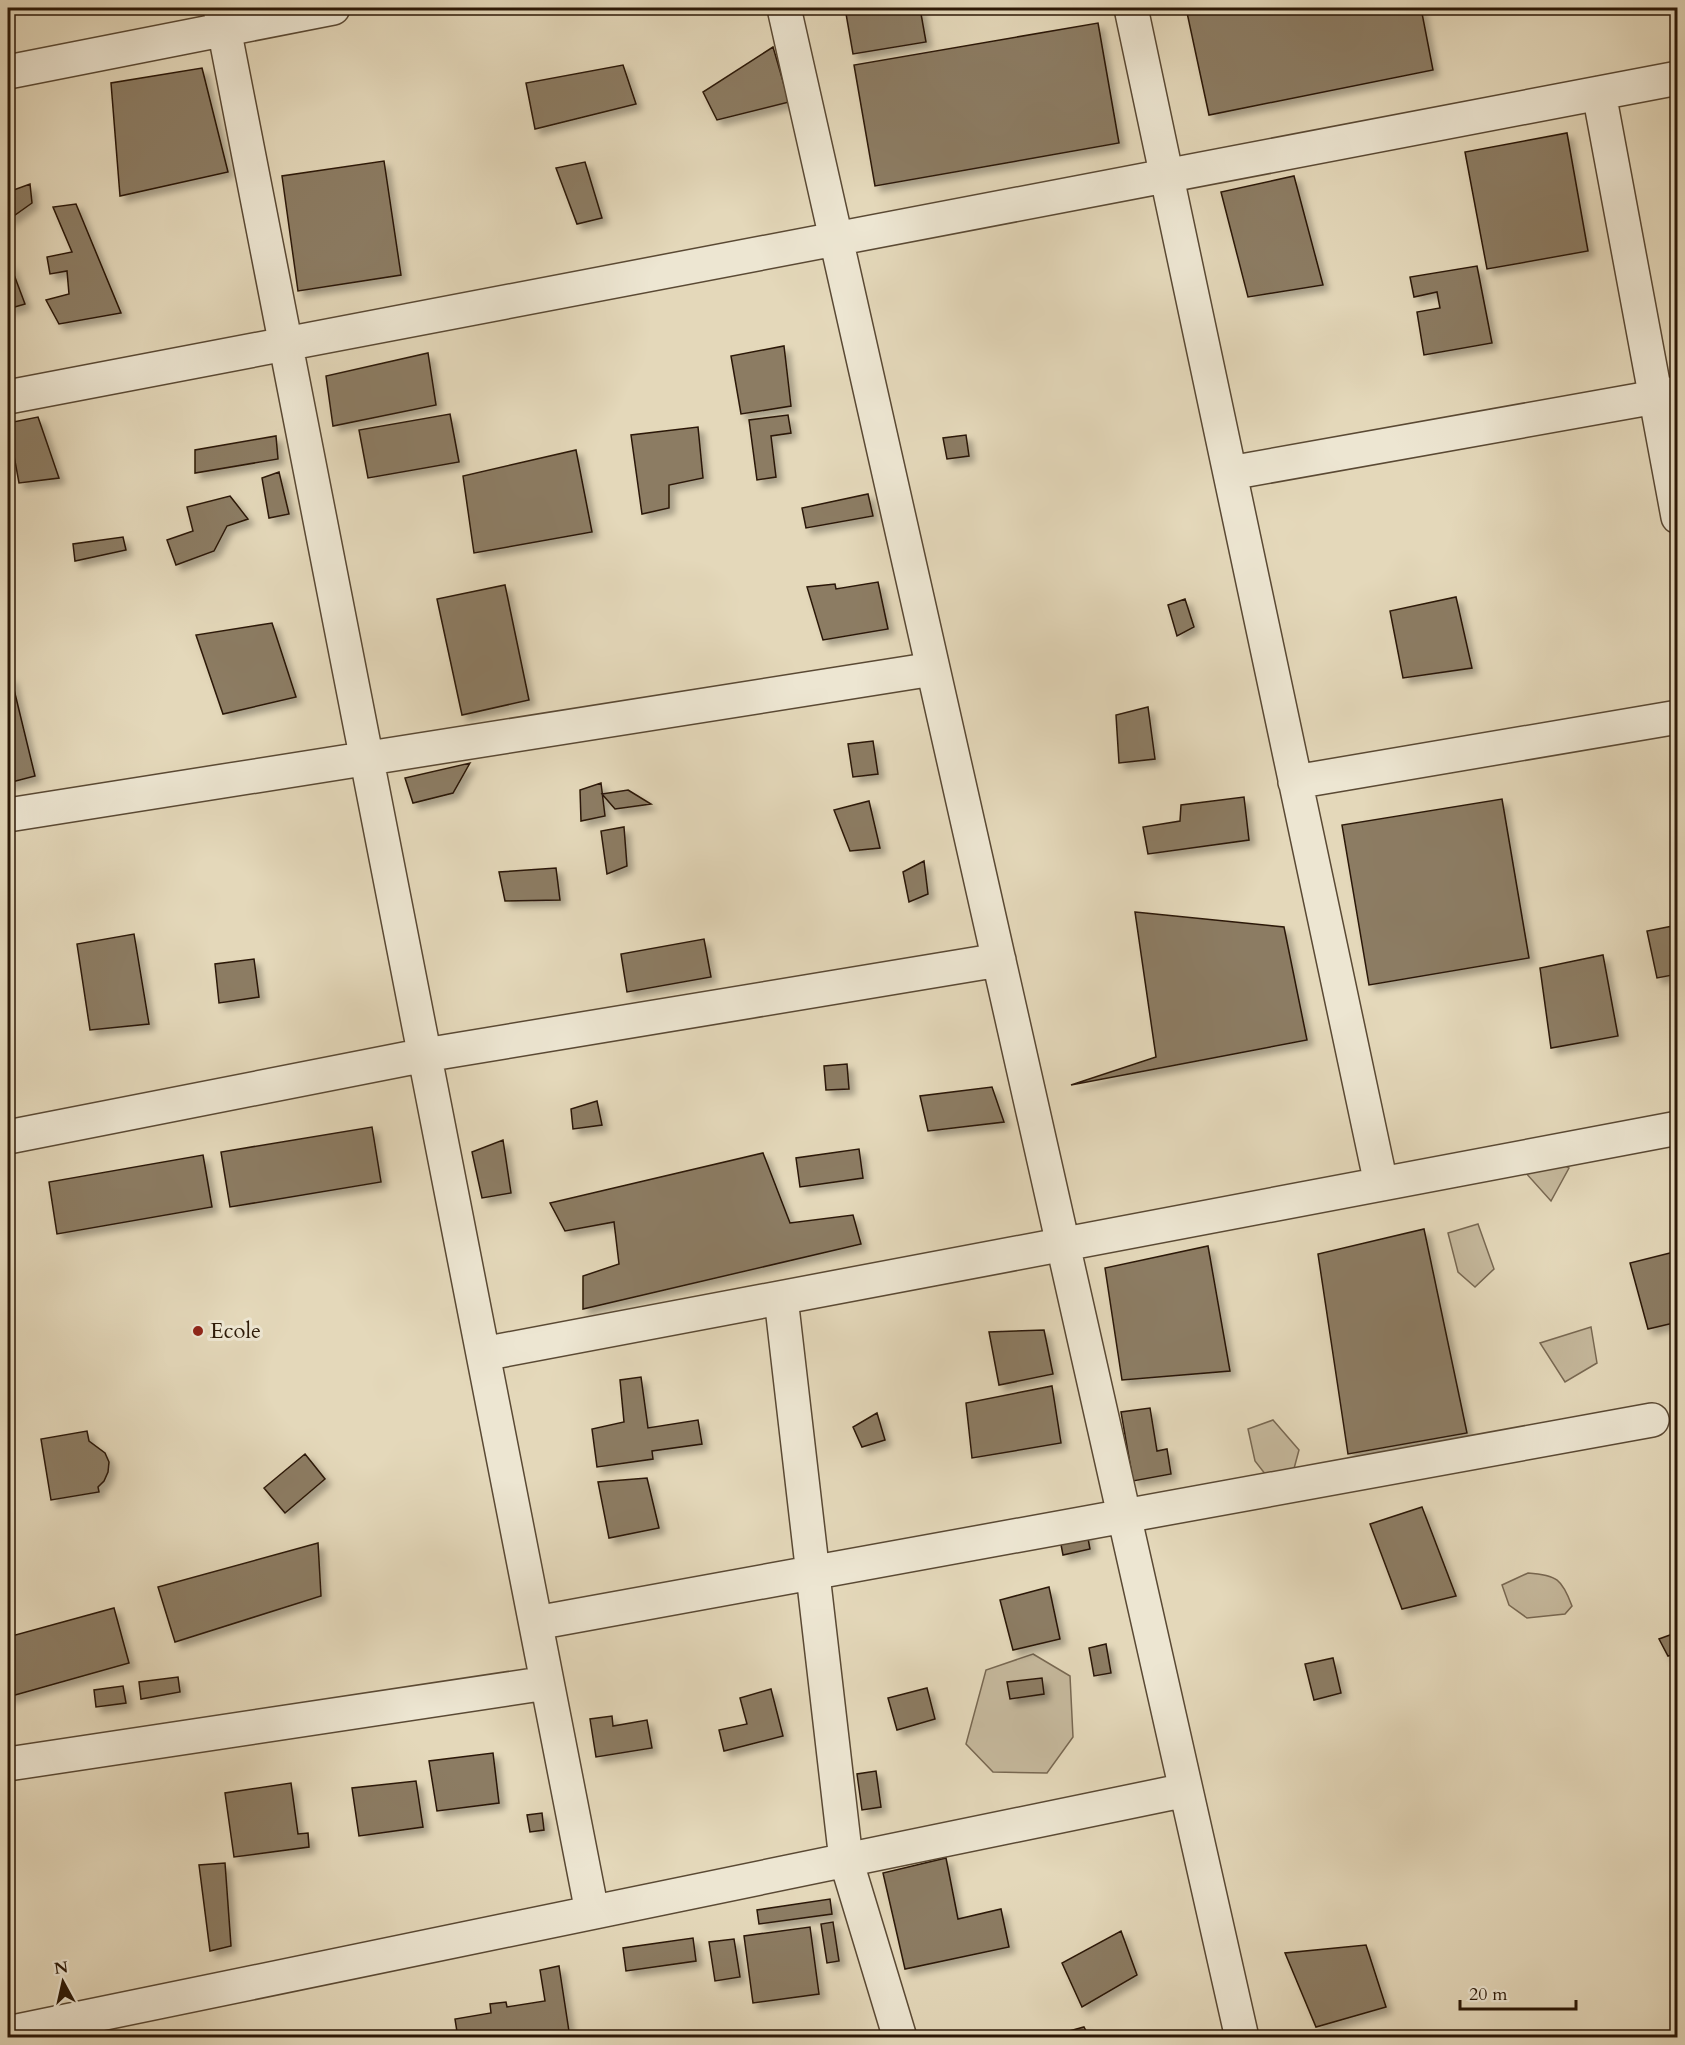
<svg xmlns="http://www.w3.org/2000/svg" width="1685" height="2045" font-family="Cardo,serif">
	<defs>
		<filter id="shadow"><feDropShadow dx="5.5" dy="5.5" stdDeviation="3" flood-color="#0004"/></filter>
	</defs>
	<rect width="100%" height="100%" fill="#e4d8ba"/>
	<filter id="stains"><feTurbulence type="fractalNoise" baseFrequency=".00333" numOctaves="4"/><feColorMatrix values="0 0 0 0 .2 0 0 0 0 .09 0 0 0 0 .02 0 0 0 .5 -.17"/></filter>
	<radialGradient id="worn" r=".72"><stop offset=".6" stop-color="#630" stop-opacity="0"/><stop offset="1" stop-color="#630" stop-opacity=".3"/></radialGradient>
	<!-- green -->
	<path fill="#c5b89c" stroke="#786852" stroke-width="1.5" d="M1558 1161 1569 1168 1551 1201 1524 1171Z
		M1478 1224 1494 1269 1475 1287 1458 1272 1448 1233Z
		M1591 1327 1597 1363 1565 1382 1540 1343Z
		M1273 1420 1299 1450 1292 1476 1269 1479 1255 1461 1248 1429Z
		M1528 1573C1557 1575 1562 1579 1572 1606L1565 1614 1527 1618 1509 1605 1502 1585Z
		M1033 1654 1070 1676 1073 1737 1047 1773 993 1772 966 1744 986 1670Z"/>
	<!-- building -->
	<path fill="#8c7c64" stroke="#2c1907" stroke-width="1.5" filter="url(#shadow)" d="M845 8H920L926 42 853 54Z
		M1186 8H1421L1433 70 1209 115Z
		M1098 23 1119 143 875 186 854 65Z
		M773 47 789 102 717 120 703 92Z
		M623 65 636 104 535 129 526 83Z
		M202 68 228 172 120 196 111 83Z
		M1567 133 1588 251 1487 269 1465 152Z
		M384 161 401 275 298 291 282 176Z
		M585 162 602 218 577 224 556 168Z
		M1294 176 1323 285 1248 297 1221 192Z
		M30 184 32 203 8 220V192Z
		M76 204 121 313 59 324 46 300 69 294 67 271 50 274 47 257 72 252 53 207Z
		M8 264H10L25 304 8 309Z
		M1477 266 1492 343 1424 355 1417 312 1440 308 1437 292 1414 297 1410 277Z
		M784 346 791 406 741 414 731 356Z
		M428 353 436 405 333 426 326 376Z
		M450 414 459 462 368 478 359 430Z
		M788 415 791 433 771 436 776 477 757 480 749 420Z
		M38 417 59 478 19 483 8 423Z
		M698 427 703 478 669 485V508L642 514 631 435Z
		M966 435 969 456 947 459 943 438Z
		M276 436 278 459 195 473V450Z
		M576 450 592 532 474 553 463 476Z
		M279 472 289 514 269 518 262 478Z
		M868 494 873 516 806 528 802 508Z
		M230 496 248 519 227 526 214 551 176 565 167 540 193 531 187 507Z
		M123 537 126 550 75 561 73 544Z
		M878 582 888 629 823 640 807 587 835 584 836 589Z
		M505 585 529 700 462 715 437 599Z
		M1456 597 1472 668 1403 678 1390 611Z
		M1185 599 1194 627 1177 636 1168 605Z
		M272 623 296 697 223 714 196 635Z
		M11 677 35 776 8 783V678Z
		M1148 707 1155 759 1119 763 1116 715Z
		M873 741 878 774 853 777 848 744Z
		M470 763 453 793 413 803 405 778Z
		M601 783 605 816 581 821 580 790Z
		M628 790 651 804 615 809 602 794Z
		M1244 797 1249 840 1148 854 1143 827 1180 821 1181 805Z
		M1502 799 1529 958 1369 985 1342 825Z
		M869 801 880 848 850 851 834 810Z
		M624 827 627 866 607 874 601 831Z
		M924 861 928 894 909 902 903 872Z
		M556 868 560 900 505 901 499 872Z
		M1135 912 1284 927 1307 1040 1071 1085 1156 1057Z
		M1678 925V974L1657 978 1647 931Z
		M134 934 149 1024 90 1030 77 944Z
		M704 939 711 977 627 992 621 954Z
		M1603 955 1618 1036 1551 1048 1540 968Z
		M254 959 259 997 219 1003 215 964Z
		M847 1064 849 1089 826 1090 824 1066Z
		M992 1087 1004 1122 928 1131 920 1096Z
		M597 1101 602 1125 573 1129 571 1109Z
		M372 1127 381 1182 230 1207 221 1152Z
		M503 1140 511 1193 482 1198 472 1152Z
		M859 1149 863 1178 800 1187 796 1158Z
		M763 1153 790 1223 853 1215 861 1244 583 1309V1276L619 1264 614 1222 565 1231 550 1203Z
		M203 1155 212 1207 57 1234 49 1182Z
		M1424 1229 1467 1433 1348 1454 1318 1254Z
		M1208 1246 1230 1371 1122 1380 1105 1268Z
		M1678 1251V1322L1648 1329 1630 1263Z
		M1044 1330 1053 1374 999 1385 989 1332Z
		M641 1377 648 1428 698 1420 702 1444 652 1451 653 1459 597 1467 592 1429 624 1422 620 1380Z
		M1052 1386 1061 1443 972 1458 966 1403Z
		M1150 1408 1157 1451 1167 1449 1171 1474 1133 1481 1121 1412Z
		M877 1413 885 1440 862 1447 853 1427Z
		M87 1431 89 1441 105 1453 109 1462 108 1472 104 1481 98 1487 99 1492 51 1500 41 1439Z
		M305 1454 325 1479 285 1513 264 1488Z
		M647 1478 659 1528 609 1538 598 1482Z
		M1422 1507 1456 1596 1402 1609 1370 1524Z
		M1086 1528 1090 1549 1063 1555 1059 1534Z
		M318 1543 321 1596 175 1642 158 1587Z
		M1049 1587 1060 1639 1013 1650 1000 1600Z
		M114 1608 129 1663 8 1697V1637Z
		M1678 1632V1653L1668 1656 1659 1639Z
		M1106 1644 1111 1673 1094 1676 1089 1648Z
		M1333 1658 1341 1693 1314 1700 1305 1664Z
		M178 1677 180 1692 141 1699 139 1682Z
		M1042 1678 1044 1694 1010 1699 1007 1682Z
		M123 1686 126 1703 96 1707 94 1690Z
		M927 1688 935 1719 897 1730 888 1698Z
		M771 1689 783 1736 724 1751 719 1730 747 1724 740 1698Z
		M612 1716 613 1726 647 1720 652 1748 596 1757 590 1719Z
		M493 1753 499 1803 437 1811 429 1761Z
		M876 1771 881 1807 862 1810 857 1774Z
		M416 1781 423 1827 359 1836 352 1788Z
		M291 1783 298 1834 308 1833 309 1847 234 1857 225 1793Z
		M542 1813 544 1830 530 1832 527 1815Z
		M946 1858 958 1919 1001 1909 1009 1947 905 1969 883 1873Z
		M225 1863 231 1946 210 1951 199 1865Z
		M830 1899 832 1914 759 1924 757 1910Z
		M833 1922 839 1961 827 1963 821 1924Z
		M810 1927 819 1994 753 2003 744 1936Z
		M1121 1931 1137 1975 1082 2007 1062 1963Z
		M693 1938 696 1961 626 1971 623 1948Z
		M734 1939 740 1977 715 1981 709 1942Z
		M1366 1945 1386 2007 1316 2027 1285 1953Z
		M559 1966 570 2038H458L455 2019 491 2013 490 2004 506 2002 507 2007 545 2001 540 1970Z
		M1084 2027 1090 2038H1044Z"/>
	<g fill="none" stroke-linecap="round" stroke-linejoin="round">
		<!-- street casing -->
		<g stroke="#5a4934" stroke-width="36">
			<path id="street" d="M220 8 592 1912
				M784 8 1242 2038
				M1131 8 1381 1184
				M8 72 333 8
				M1599 93 1678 517
				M8 397 1678 78
				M1230 473 1678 393
				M1295 782 1678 717
				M8 815 933 669
				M8 1137 425 1055 999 960
				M781 1298 846 1860 900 2038
				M483 1354 1678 1128
				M536 1623 1652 1420
				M8 1764 547 1683
				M8 2033 1186 1790"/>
		</g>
		<!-- street -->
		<use href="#street" stroke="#ede6d2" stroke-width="33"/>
	</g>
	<!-- markers -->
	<circle fill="#8f2418" stroke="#ede6d2" stroke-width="2" cx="198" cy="1331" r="6"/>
	<g text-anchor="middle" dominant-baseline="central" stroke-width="6" stroke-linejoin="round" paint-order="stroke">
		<!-- poi labels -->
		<g font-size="22" fill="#2c1907" stroke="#ede6d2" text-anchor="start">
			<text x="210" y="1331">Ecole</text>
		</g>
	</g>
	<!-- margin -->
	<rect width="1685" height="2045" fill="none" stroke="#e4d8ba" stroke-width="30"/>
	<rect x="9" y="9" width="1667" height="2027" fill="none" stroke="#2c1907" stroke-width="3"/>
	<rect x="15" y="15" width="1655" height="2015" fill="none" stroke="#2c1907" stroke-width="1.5"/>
	<!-- north arrow -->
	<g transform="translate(63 1982) rotate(352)" stroke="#ede6d2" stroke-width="4.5" paint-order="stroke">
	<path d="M0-4.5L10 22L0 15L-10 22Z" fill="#2c1907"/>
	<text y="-9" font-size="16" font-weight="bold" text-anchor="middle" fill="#2c1907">N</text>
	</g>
	<!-- scale -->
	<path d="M1460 2000v9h116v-9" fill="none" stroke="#2c1907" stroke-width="3"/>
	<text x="1469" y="2000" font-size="18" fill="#2c1907" stroke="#ede6d2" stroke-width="4.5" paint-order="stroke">20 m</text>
	<rect width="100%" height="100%" filter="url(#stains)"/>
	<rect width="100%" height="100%" fill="url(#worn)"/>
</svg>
